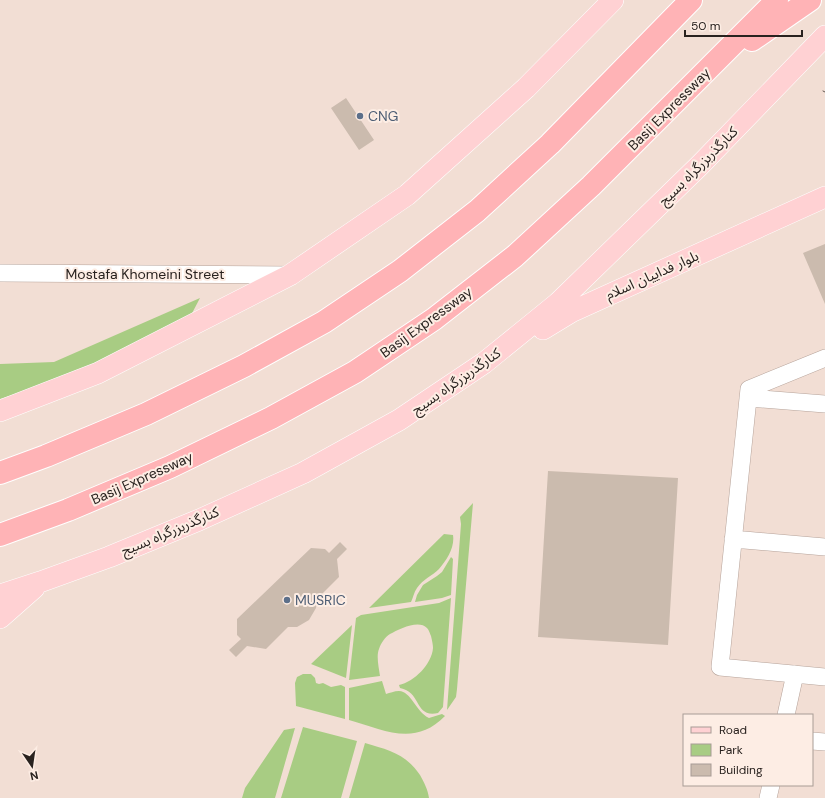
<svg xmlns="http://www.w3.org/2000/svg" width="825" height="798" font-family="'DM Sans','Noto Sans Arabic',sans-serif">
	<rect width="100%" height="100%" fill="#f2ded4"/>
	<!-- green -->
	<path fill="#a8cc83" d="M200 298 189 319 95 369 0 399V364L54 362Z
		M473 503 457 689 456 697 447 710 461 524 460 517Z
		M444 534 453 535C455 547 447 560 439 569 432 576 423 579 417 588 414 592 413 598 411 602L369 608Z
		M451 557 453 559 451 595 442 598 415 602 417 595 423 585 437 576 442 572Z
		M451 598 443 707 438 713C414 718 422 692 400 688L399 685C414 682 432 664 433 648 433 645 432 640 431 636 430 634 429 630 427 628 419 619 399 629 390 634 385 637 381 643 379 649 376 656 379 668 380 676L349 680 356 618 361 615 439 603Z
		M352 625 346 678 311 664Z
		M303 674H311L315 678 316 683 319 684 323 683 331 687 341 685 345 687V719L296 706 295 683 297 677Z
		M382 681 386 694C390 693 394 691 399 691 411 691 416 712 429 718L442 714 445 716C415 747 384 730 349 720V688Z
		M303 727 357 741 341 798H281Z
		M295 728 275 798H242L245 788 284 730Z
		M365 743C388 750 405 753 420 775 424 782 428 790 429 798H349Z"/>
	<!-- building -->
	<path fill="#cbbbae" d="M346 98 374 140 359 150 331 108Z
		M825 244V304L803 253Z
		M548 471 678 478 668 645 538 637Z
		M340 542 347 549 337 559 339 577 317 599 316 608 309 620 297 627H288L266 649 247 646 236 657 229 650 241 639 237 635V619L311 548 325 549 329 553Z"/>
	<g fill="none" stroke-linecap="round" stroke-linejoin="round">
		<!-- minor casing -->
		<g stroke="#b6a39a" stroke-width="18">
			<path id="minor" d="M0 273 290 275
				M825 358 749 389 720 667 825 677
				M748 398 825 404
				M733 539 825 547
				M786 715 795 674
				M812 741 825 742
				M768 798 771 785"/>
		</g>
		<!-- major casing -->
		<g stroke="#fff" stroke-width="22">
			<path id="major" d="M543 329 571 312 825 197
				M0 411 98 373 290 275 407 195 526 88 613 0
				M0 595 40 582 109 557 199 520 303 473 399 420 484 363 558 303 700 165 825 36
				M0 618 34 588"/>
		</g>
		<!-- highway casing -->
		<g stroke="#fff" stroke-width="24">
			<path id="highway" d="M752 40 810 0
				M0 473 46 456 146 414 244 366 324 322 400 271 477 211 550 144 691 0
				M0 535 68 510 170 467 271 418 355 372 434 319 515 256 591 186 777 0"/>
		</g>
		<!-- minor -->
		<use href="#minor" stroke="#fff" stroke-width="17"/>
		<!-- major -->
		<use href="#major" stroke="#ffd1d3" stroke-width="21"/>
		<!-- highway -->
		<use href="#highway" stroke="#ffb3b6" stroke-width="22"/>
		<!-- tram -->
		<path stroke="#615752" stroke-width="1" d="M823 91 825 92"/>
	</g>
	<!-- markers -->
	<g fill="#5c6f8a" stroke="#fdede4" stroke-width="1.5">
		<circle cx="360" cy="116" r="4"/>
		<circle cx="287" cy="600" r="4"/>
	</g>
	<g text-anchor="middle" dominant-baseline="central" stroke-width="4" stroke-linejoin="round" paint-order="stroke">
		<!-- street labels -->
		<g font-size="14" fill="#29221f" stroke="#fdede4">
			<text transform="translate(669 109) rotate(-45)">Basij Expressway</text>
			<text transform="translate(698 166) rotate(-45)">کنارگذربزرگراه بسیج</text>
			<text x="145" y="274">Mostafa Khomeini Street</text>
			<text transform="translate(652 275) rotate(-24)">بلوار فداییان اسلام</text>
			<text transform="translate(426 322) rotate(-36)">Basij Expressway</text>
			<text transform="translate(456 381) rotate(-35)">کنارگذربزرگراه بسیج</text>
			<text transform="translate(142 478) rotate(-24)">Basij Expressway</text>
			<text transform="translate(170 531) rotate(-23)">کنارگذربزرگراه بسیج</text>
		</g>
		<!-- service labels -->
		<g font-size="14" fill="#4e5e75" stroke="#fdede4" text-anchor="start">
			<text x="368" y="116">CNG</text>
			<text x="295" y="600">MUSRIC</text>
		</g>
	</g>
	<!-- legend -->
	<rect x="683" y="714" width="130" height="72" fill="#fdede4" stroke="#a89c95"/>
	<rect x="691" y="727" width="20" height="6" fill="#ffd1d3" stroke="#a89c95"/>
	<text x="719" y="734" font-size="12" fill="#29221f">Road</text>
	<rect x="691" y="744" width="20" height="12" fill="#a8cc83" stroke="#a89c95"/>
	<text x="719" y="754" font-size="12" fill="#29221f">Park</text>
	<rect x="691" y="764" width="20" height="12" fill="#cbbbae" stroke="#a89c95"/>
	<text x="719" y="774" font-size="12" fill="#29221f">Building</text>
	<!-- north arrow -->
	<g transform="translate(32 766) rotate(167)" stroke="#fdede4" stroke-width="3" paint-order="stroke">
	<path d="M0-3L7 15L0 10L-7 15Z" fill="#29221f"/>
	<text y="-6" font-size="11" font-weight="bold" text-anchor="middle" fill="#29221f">N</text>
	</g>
	<!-- scale -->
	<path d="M685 30v6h117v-6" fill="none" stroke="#29221f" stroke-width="2"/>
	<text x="691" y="30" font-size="12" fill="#29221f" stroke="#fdede4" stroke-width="3" paint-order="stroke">50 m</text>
</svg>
